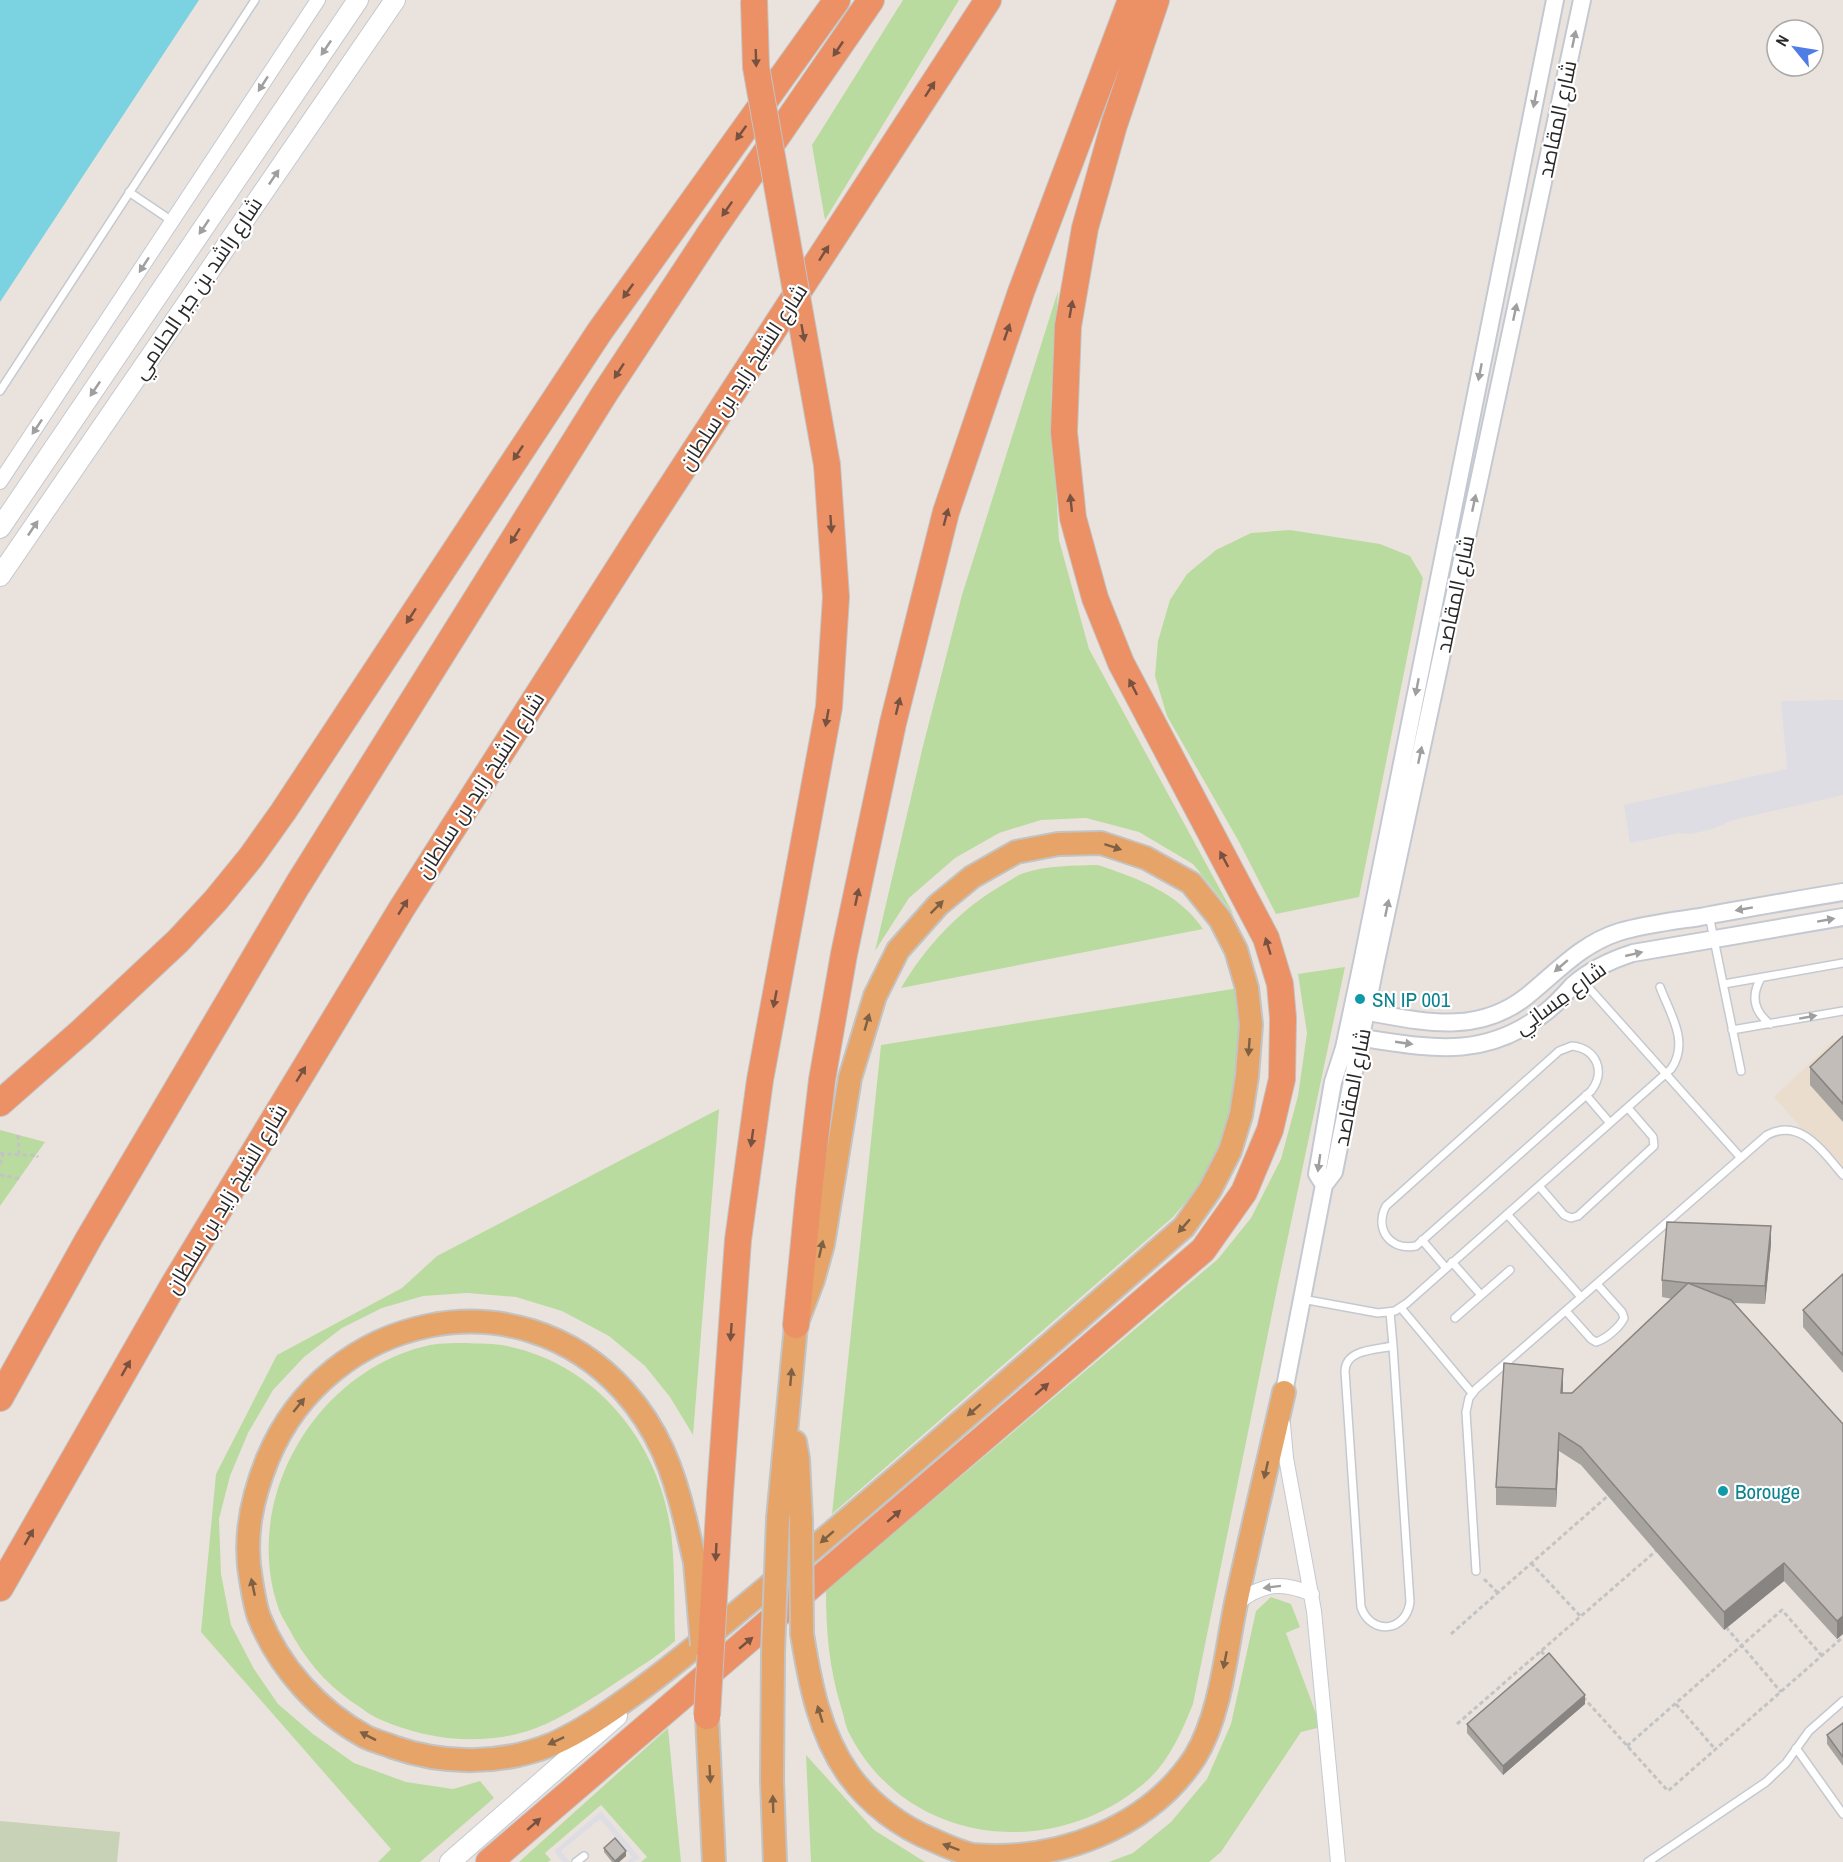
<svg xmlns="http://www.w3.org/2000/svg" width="1843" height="1862" font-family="'Archivo Narrow',Cairo,sans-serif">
	<rect width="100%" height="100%" fill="#eae3dd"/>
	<!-- industrial -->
	<path fill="#dedde3" d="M1843 700V795L1733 820 1713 829 1691 834 1679 833 1630 843 1624 805 1787 769 1781 701Z
		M601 1811 640 1858 634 1862H626L632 1857 600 1819 561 1851 570 1862H563L554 1851Z"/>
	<!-- education -->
	<path fill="#eaddce" d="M1843 1039V1176L1774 1097 1833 1041Z"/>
	<!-- green -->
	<path fill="#badb9f" d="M903 0H959L825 220 812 145Z
		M1058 291 1051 400 1059 540 1089 649 1234 915 1193 864 1139 832 1086 818 1041 820 999 833 955 858 909 898 875 951 923 746 962 595Z
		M1290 530 1380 544 1410 556 1423 578 1359 897 1276 914 1238 840 1167 716 1155 676 1158 641 1170 600 1187 574 1216 550 1251 533Z
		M1098 865C1137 878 1179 893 1203 929L901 988C926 946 961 908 1004 884 1010 881 1017 875 1024 873 1047 865 1074 866 1098 865Z
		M1345 967 1278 1284 1193 1704C1182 1731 1171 1757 1150 1778 1060 1862 908 1849 849 1733 845 1725 844 1716 841 1707 829 1667 826 1632 826 1590L1218 1259 1251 1218 1281 1159 1298 1096 1307 1033 1298 974Z
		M1239 988 1244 1026 1241 1075 1222 1147 1201 1184 1173 1217 832 1514 881 1045Z
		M719 1109 693 1435 670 1397 645 1366 609 1336 562 1311 516 1297 467 1293 423 1296 382 1308 342 1328 304 1357 273 1390 248 1433 230 1476 219 1519 221 1574 231 1625 254 1669 278 1704 313 1734 354 1763 406 1782 453 1789 480 1781 494 1798 420 1862H378L391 1849 201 1632 216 1474 277 1355 402 1288 437 1256Z
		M0 1130 45 1142 0 1206Z
		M466 1343C480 1344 494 1343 507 1346 600 1365 664 1449 672 1541 675 1574 674 1608 675 1641 658 1656 638 1668 620 1680 596 1696 572 1712 546 1724 493 1748 430 1742 379 1719 369 1715 361 1707 352 1702 324 1682 304 1658 288 1627 285 1621 280 1614 278 1607 241 1497 318 1369 430 1345 442 1343 455 1343 466 1343Z
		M1271 1597 1291 1604 1300 1627 1286 1633 1321 1727 1301 1732 1221 1852 1209 1862H1109L1133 1853 1171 1822 1207 1779 1231 1724 1256 1611Z
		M668 1728 681 1862H641L647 1857 601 1805 545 1853 551 1860 548 1862H519Z
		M806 1755 874 1830 925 1862H811Z"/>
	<!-- cemetery -->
	<path fill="#c7d2b6" d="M0 1821 120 1832 117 1862H0Z"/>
	<!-- water -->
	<path fill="#7bd2e1" d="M0 0H199L0 302Z"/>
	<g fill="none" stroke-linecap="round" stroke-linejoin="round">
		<!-- service casing -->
		<g stroke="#c4c9d1" stroke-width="10">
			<path id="service" d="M129 192 172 221
				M0 391 255 0
				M1709 915 1741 1071
				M1761 978C1751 995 1753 1011 1770 1024
				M1581 979 1741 1158
				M1724 984 1843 963
				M1732 1030 1843 1011
				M1572 1046C1597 1049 1606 1072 1591 1091L1416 1246C1390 1251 1374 1229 1386 1206L1559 1051Z
				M1586 1095 1610 1123
				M1539 1186 1564 1215 1571 1218 1578 1216 1654 1146 1653 1137 1628 1108
				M1507 1214 1581 1297
				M1422 1240 1446 1268
				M1452 1262 1481 1295
				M1302 1299 1378 1313 1395 1311 1407 1303 1671 1069C1690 1042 1670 1014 1660 987
				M1401 1308 1472 1393
				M1566 1311 1591 1339 1596 1342C1606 1339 1620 1327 1624 1318L1622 1312 1597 1284
				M1390 1312 1393 1346 1410 1602C1406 1632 1371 1636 1361 1607L1345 1371C1346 1349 1375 1350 1393 1346
				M1455 1318 1510 1270
				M1476 1571 1466 1412 1469 1398 1476 1389 1767 1135C1801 1117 1823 1152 1843 1175
				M1796 1748 1843 1814
				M576 1862 584 1856
				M1648 1862 1766 1782 1786 1763 1809 1731 1843 1701"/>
		</g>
		<!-- minor casing -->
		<g stroke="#c4c9d1" stroke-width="16">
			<path id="minor" d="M0 482 318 0
				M1283 1424 1286 1458 1314 1611 1338 1862
				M1236 1604C1262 1583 1282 1581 1312 1594"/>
		</g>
		<!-- tertiary casing -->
		<g stroke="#c4c9d1" stroke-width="20">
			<path id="tertiary" d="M1357 1010C1417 1020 1474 1038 1527 996 1557 972 1581 944 1619 932 1645 924 1673 921 1700 917 1747 908 1795 900 1843 892
				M1350 1036C1425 1047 1483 1063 1547 1011 1557 1003 1565 994 1573 985 1591 969 1611 960 1633 953L1843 917
				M1324 1185 1317 1174 1333 1082 1344 1048 1362 963 1555 0
				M1284 1392 1324 1185 1334 1172 1375 966 1582 0"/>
		</g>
		<!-- secondary casing -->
		<g stroke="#c4c9d1" stroke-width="22">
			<path id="secondary" d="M0 528 358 0
				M0 576 395 0
				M450 1862 617 1716"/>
		</g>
		<!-- trunk casing -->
		<g stroke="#c3c3c3" stroke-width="26">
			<path id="trunk" d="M795 1442 798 1459 801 1521
				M685 1519C673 1469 658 1429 624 1391 517 1272 328 1314 268 1458 252 1497 243 1537 251 1580 253 1592 255 1606 259 1617 279 1667 318 1711 366 1737 374 1741 384 1743 393 1747 444 1765 502 1765 553 1744 582 1731 609 1712 634 1694 684 1658 730 1618 777 1579 914 1464 1049 1345 1184 1227L1210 1190 1230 1151 1241 1115 1247 1076 1251 1025 1247 988 1236 950 1220 919 1191 883 1146 858 1101 843 1058 844 1016 852 972 877 938 905 898 950 875 996 850 1078 823 1244 813 1280 796 1325 778 1519
				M802 1634C810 1683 819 1733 849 1775 870 1804 901 1827 933 1840 946 1846 959 1852 973 1855 1058 1862 1149 1828 1195 1757 1221 1715 1226 1651 1236 1603 1251 1533 1268 1463 1284 1392
				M773 1653 772 1780 775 1862
				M707 1716 714 1862"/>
		</g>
		<!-- motorway casing -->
		<g stroke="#c3c3c3" stroke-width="28">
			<path id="motorway" d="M0 1103 82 1031 178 941 216 900 251 857 283 812 600 331 837 0
				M796 1325 809 1191 822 1080 844 954 893 723 946 512 1021 292 1131 0
				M0 1398 89 1238 297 886 605 393 711 232 871 0
				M720 1494 738 1240 760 1080 829 707 836 597 827 465
				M0 1588 174 1284 402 908 643 530 988 0
				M489 1862 1203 1250 1244 1192 1270 1130 1282 1079 1283 1018 1280 984 1266 938 1121 663 1095 598 1073 518 1064 432 1068 326 1085 228 1114 125 1156 0"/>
		</g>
		<!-- path -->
		<path stroke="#c3c3c3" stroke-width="3" stroke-dasharray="4.5 3" stroke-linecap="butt" d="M18 1135 19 1153
			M0 1153C4 1154 32 1156 36 1155L38 1157
			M0 1164 3 1155
			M0 1175 22 1179
			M1531 1563 1581 1617
			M1484 1579 1498 1593
			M1726 1627 1781 1692
			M1451 1634 1610 1494
			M1541 1651 1548 1659
			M1583 1697 1668 1791 1843 1637
			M1676 1704 1715 1749
			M1457 1724 1657 1550
			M1627 1746 1782 1610 1822 1656"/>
		<!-- service -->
		<use href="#service" stroke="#fff" stroke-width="7"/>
		<!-- minor -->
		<use href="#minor" stroke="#fff" stroke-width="14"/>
		<!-- tertiary -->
		<use href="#tertiary" stroke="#fff" stroke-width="16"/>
		<!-- secondary -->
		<use href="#secondary" stroke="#fff" stroke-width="20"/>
		<!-- trunk -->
		<use href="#trunk" stroke="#e6a468" stroke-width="22"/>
		<!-- motorway -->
		<use href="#motorway" stroke="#ec9066" stroke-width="26"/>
		<!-- trunk-bridge casing -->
		<g stroke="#c3c3c3" stroke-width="26" stroke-linecap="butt">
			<path id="trunk-bridge" d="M685 1519 695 1562 702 1645
				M801 1521 802 1634
				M773 1653 778 1519"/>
		</g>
		<!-- motorway-bridge casing -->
		<g stroke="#c3c3c3" stroke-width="28" stroke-linecap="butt">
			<path id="motorway-bridge" d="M754 0 756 67 827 465
				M707 1716 720 1494"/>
		</g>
		<!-- trunk-bridge -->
		<use href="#trunk-bridge" stroke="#e6a468" stroke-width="22"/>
		<!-- motorway-bridge -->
		<use href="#motorway-bridge" stroke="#ec9066" stroke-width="26"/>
	</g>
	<!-- wall -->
	<path fill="#a7a39f" d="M1843 1036V1122L1810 1085V1067Z
		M1771 1244 1765 1304 1734 1303 1843 1424V1634L1837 1639 1784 1581 1724 1630 1581 1465 1559 1451 1556 1507 1496 1505V1487L1563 1386V1393H1572L1672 1299 1662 1297V1280Z
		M1843 1274V1373L1803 1327V1310Z
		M1585 1704 1503 1775 1467 1733V1724Z
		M1843 1723V1766L1827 1744V1735Z
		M604 1848 626 1856 619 1862H612L604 1852Z"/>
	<!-- shaded-wall -->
	<path fill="#888482" d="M1771 1226V1244L1765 1304V1286Z
		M1563 1369V1386L1561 1411V1393Z
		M1559 1433V1451L1556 1507V1489Z
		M1784 1563V1581L1724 1630V1612Z
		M1843 1616V1634L1837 1639V1621Z
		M1585 1695V1704L1503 1775V1766Z
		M626 1851V1856L619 1862H615V1861Z"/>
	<!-- building -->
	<path fill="#c2bdb9" stroke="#888482" stroke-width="1.5" d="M1843 1036V1104L1810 1067Z
		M1667 1222 1771 1226 1765 1286 1688 1283 1731 1300 1843 1424V1616L1837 1621 1784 1563 1724 1612 1581 1447 1559 1433 1556 1489 1496 1487 1504 1363 1563 1369 1561 1393H1572L1688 1283 1662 1280Z
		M1843 1274V1355L1803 1310Z
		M1549 1653 1585 1695 1503 1766 1467 1724Z
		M1843 1723V1757L1827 1735Z
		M615 1838 626 1851 615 1861 604 1848Z"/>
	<!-- one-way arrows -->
	<defs><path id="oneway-solid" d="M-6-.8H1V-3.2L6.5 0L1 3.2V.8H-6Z" transform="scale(1.5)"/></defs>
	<g fill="#9f9f9f">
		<use href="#oneway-solid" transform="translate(1574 39) rotate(-78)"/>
		<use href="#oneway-solid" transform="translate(326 48) rotate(124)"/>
		<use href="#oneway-solid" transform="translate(263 84) rotate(123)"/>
		<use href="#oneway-solid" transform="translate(1535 99) rotate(101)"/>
		<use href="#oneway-solid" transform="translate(274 177) rotate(-56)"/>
		<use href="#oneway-solid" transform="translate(204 227) rotate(124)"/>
		<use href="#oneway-solid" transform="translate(144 265) rotate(123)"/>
		<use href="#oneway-solid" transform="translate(1515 312) rotate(-78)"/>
		<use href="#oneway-solid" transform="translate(1480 372) rotate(101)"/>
		<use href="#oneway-solid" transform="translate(95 389) rotate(124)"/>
		<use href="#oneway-solid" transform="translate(37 427) rotate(124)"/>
		<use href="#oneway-solid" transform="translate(1474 503) rotate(-78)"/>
		<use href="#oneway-solid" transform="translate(33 528) rotate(-56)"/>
		<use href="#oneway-solid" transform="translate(1417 687) rotate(101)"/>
		<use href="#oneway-solid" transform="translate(1420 755) rotate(-78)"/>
		<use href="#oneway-solid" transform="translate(1387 908) rotate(-78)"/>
		<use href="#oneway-solid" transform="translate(1744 909) rotate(170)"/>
		<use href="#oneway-solid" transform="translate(1826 920) rotate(-10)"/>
		<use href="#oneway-solid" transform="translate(1634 954) rotate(-13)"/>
		<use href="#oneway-solid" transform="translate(1561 966) rotate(139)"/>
		<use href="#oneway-solid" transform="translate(1808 1017) rotate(-10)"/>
		<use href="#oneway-solid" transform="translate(1404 1043) rotate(8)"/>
		<use href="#oneway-solid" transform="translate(1319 1163) rotate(98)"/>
		<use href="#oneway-solid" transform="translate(1272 1587) rotate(173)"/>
	</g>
	<g fill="#775241">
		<use href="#oneway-solid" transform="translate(838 49) rotate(124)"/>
		<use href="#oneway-solid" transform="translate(756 58) rotate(88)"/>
		<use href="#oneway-solid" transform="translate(930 89) rotate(-57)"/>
		<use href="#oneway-solid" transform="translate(741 133) rotate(126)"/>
		<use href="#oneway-solid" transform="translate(727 209) rotate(125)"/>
		<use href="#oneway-solid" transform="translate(824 253) rotate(-57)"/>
		<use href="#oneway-solid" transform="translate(628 291) rotate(126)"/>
		<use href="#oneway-solid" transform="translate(1071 309) rotate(-80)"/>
		<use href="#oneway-solid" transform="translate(1007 332) rotate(-71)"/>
		<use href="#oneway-solid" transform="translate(803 333) rotate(80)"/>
		<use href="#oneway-solid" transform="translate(619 371) rotate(123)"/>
		<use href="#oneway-solid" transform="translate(518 453) rotate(124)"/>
		<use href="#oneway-solid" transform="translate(1071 503) rotate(-96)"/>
		<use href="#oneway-solid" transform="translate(946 517) rotate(-75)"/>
		<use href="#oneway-solid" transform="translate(831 524) rotate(86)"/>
		<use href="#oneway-solid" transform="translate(515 536) rotate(122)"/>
		<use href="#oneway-solid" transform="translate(411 616) rotate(123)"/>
		<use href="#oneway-solid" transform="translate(1133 687) rotate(-117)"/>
		<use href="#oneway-solid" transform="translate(898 706) rotate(-76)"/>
		<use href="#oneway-solid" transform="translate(827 718) rotate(100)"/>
		<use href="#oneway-solid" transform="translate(1224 859) rotate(-118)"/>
		<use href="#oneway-solid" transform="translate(857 897) rotate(-78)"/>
		<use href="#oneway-solid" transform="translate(403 907) rotate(-58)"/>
		<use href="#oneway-solid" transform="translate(1268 946) rotate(-107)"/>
		<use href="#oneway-solid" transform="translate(775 999) rotate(101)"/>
		<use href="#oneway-solid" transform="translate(301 1074) rotate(-59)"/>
		<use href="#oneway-solid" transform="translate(752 1138) rotate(98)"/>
		<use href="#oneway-solid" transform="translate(731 1332) rotate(94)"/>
		<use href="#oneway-solid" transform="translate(126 1368) rotate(-60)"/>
		<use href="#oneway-solid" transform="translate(1042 1389) rotate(-41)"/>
		<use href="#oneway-solid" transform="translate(894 1516) rotate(-41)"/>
		<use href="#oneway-solid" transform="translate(29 1537) rotate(-60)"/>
		<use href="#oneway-solid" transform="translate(716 1552) rotate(93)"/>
		<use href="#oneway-solid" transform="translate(746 1643) rotate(-40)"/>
		<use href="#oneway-solid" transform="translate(534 1824) rotate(-41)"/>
	</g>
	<g fill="#7e6045">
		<use href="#oneway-solid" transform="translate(1113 847) rotate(18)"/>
		<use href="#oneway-solid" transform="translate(937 907) rotate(-45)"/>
		<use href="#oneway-solid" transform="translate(867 1022) rotate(-74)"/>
		<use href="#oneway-solid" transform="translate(1249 1047) rotate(94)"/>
		<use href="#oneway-solid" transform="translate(1184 1226) rotate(131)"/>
		<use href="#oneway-solid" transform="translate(821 1249) rotate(-77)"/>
		<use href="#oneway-solid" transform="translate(791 1377) rotate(-85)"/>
		<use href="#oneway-solid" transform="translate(299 1405) rotate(-51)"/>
		<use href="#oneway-solid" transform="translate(974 1410) rotate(139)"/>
		<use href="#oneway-solid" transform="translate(1266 1470) rotate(103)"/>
		<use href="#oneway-solid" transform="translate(827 1537) rotate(139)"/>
		<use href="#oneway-solid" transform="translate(253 1587) rotate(-102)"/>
		<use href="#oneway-solid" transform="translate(1225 1660) rotate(101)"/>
		<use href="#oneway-solid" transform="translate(820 1714) rotate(-107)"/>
		<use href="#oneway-solid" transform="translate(368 1736) rotate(-153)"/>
		<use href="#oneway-solid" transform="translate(556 1741) rotate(155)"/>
		<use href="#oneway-solid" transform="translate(710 1774) rotate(87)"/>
		<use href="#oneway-solid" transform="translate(773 1804) rotate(-92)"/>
		<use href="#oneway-solid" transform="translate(951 1847) rotate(-160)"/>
	</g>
	<!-- markers -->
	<g fill="#0f9aa8" stroke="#fff" stroke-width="2">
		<circle cx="1360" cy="999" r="6"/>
		<circle cx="1723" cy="1491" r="6"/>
	</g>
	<g text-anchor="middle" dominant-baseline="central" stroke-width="4.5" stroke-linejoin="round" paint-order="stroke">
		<!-- street labels -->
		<g font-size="21" fill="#292929" stroke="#fff">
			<text transform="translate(1557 119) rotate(-78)">شارع المقاصد</text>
			<text transform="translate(197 288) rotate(-56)">شارع راشد بن جبر الحلامي</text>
			<text transform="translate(743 377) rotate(-57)">شارع الشيخ زايد بن سلطان</text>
			<text transform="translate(1455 594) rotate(-78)">شارع المقاصد</text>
			<text transform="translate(480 785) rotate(-57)">شارع الشيخ زايد بن سلطان</text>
			<text transform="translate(1560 998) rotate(-36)">شارع مِسانِي</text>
			<text transform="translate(1352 1087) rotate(-79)">شارع المقاصد</text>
			<text transform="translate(226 1199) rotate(-59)">شارع الشيخ زايد بن سلطان</text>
		</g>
		<!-- culture labels -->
		<g font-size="21" fill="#0d838f" stroke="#fff" text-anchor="start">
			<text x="1372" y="999">SN IP 001</text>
			<text x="1735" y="1491">Borouge</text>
		</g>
	</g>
	<!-- north arrow -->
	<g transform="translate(1795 48) rotate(300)"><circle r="28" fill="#ffffff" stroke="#a9a9a9" stroke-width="1.5"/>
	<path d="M0-4.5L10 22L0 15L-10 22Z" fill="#4f7de5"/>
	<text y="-9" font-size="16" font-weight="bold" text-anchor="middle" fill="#292929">N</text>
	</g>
</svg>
